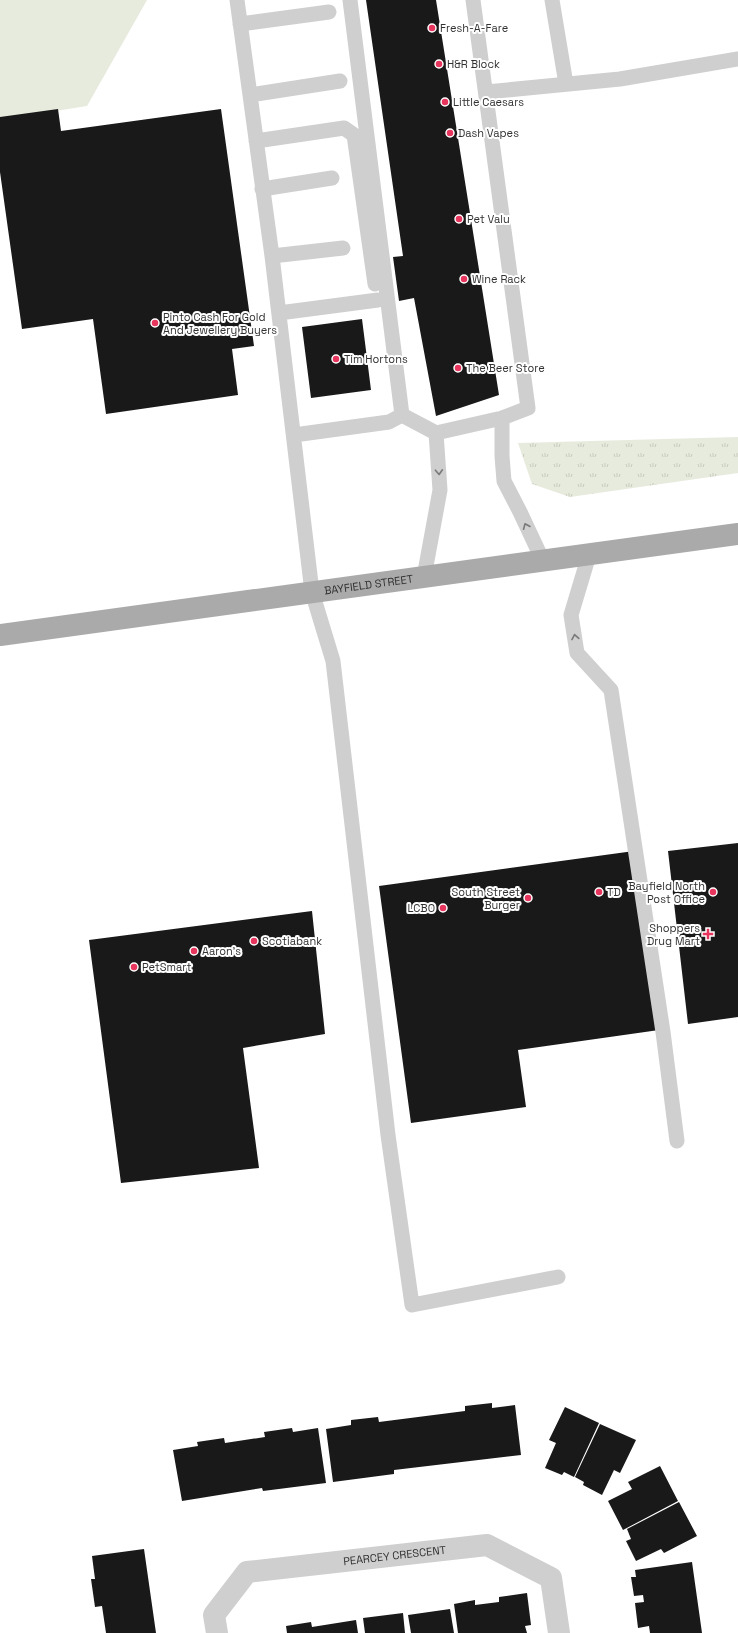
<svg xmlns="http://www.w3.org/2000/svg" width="738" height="1633" font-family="'Space Grotesk',sans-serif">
	<defs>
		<pattern id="grass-tufts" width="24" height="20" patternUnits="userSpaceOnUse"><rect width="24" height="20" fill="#e7ebdd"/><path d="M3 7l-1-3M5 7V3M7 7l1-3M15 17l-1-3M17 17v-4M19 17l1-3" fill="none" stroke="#c7cabe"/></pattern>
	</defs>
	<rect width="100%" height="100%" fill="#fff"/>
	<!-- grass -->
	<path fill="url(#grass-tufts)" d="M738 437V473L570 497 532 484 518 443Z"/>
	<!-- park -->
	<path fill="#e7ebdd" d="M0 0H147L87 106 0 120Z"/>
	<!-- building -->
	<path fill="#191919" d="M366 0H436L499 395 436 416 414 298 399 301 393 257 403 256Z
		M58 109 61 131 221 109 254 346 232 349 238 395 106 414 93 319 22 329 0 172V117Z
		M362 319 371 390 311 398 302 327Z
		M738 843V1017L688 1024 668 851Z
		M634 851 659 1030 518 1050 526 1107 411 1123 379 886Z
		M312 911 325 1034 243 1048 259 1168 121 1183 89 940Z
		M492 1403V1408L515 1405 521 1455 394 1470V1474L333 1482 326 1429 351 1425V1420L378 1417 379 1422 465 1411V1406Z
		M565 1407 599 1423 574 1477 564 1472 562 1475 545 1468 556 1443 549 1440Z
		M600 1424 636 1440 620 1473 614 1470 602 1495 583 1485 584 1482 575 1477Z
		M292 1428 293 1432 318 1428 326 1483 263 1491 262 1488 182 1501 173 1450 198 1446 197 1442 224 1438 225 1443 265 1437 264 1432Z
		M660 1466 678 1501 623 1530 608 1501 632 1489 628 1482Z
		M679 1502 697 1536 664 1553 661 1549 636 1561 626 1541 631 1539 627 1529Z
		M144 1549 156 1633H106L102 1606 95 1607 91 1579H95L92 1556Z
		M692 1562 702 1633H650L649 1626 638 1628 635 1603 644 1602 643 1595 634 1596 631 1577H636L635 1570Z
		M527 1593 531 1625 525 1626 527 1633H458L454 1604 475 1600V1605L499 1602V1597Z
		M450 1609 454 1633H411L408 1615Z
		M403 1613 405 1633H365L363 1618Z
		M356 1620 358 1633H287L286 1626 311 1622 312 1627Z"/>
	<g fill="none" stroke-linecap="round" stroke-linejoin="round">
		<!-- lane -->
		<path stroke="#cfcfcf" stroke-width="15" d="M237 0 272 256 312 592 333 661 388 1135 412 1305 558 1277
			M350 0 402 415 436 433 502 418 528 408 473 0
			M552 0 566 84
			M240 24 329 12
			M486 92 620 79 738 59
			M250 95 340 81
			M256 141 344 128 354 135 375 284
			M262 189 332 178
			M272 256 343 248
			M279 313 378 300
			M502 418V456L504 481 520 512 543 561
			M294 435 389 422 402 415
			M589 555 571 615 577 653 611 690 663 1032 677 1141
			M424 577 440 490 436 433"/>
		<!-- street -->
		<path stroke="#cfcfcf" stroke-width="22" id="s1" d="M217 1633 214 1615 247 1572 487 1545 551 1578 559 1633"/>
		<!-- primary -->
		<path stroke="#aaa" stroke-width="22" id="s2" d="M0 635 738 534"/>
	</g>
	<!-- one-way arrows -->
	<defs><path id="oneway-chevron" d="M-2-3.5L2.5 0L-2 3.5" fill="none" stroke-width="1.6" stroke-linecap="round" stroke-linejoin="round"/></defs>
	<g stroke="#797979">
		<use href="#oneway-chevron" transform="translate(439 472) rotate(87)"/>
		<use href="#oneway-chevron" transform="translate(526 526) rotate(-113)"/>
		<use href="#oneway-chevron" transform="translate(575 637) rotate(-100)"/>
	</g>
	<!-- markers -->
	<g fill="#e7355d" stroke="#fff" stroke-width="1.5">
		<circle cx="432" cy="28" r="4"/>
		<circle cx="439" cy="64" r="4"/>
		<circle cx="445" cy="102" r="4"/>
		<circle cx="450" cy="133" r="4"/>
		<circle cx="459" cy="219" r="4"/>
		<circle cx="464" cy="279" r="4"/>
		<circle cx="155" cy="323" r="4"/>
		<circle cx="336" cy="359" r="4"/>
		<circle cx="458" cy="368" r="4"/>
		<circle cx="599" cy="892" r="4"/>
		<circle cx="713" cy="892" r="4"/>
		<circle cx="528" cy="898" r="4"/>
		<circle cx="443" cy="908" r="4"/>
		<path d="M706 928h4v4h4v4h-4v4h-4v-4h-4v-4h4z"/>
		<circle cx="254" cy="941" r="4"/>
		<circle cx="194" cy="951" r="4"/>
		<circle cx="134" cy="967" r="4"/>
	</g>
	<g text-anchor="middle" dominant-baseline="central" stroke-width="4" stroke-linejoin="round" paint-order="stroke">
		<!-- poi labels -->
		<g font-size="11" fill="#323232" stroke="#fff" text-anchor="start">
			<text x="440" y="28">Fresh-A-Fare</text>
			<text x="447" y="64">H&amp;R Block</text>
			<text x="453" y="102">Little Caesars</text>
			<text x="458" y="133">Dash Vapes</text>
			<text x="467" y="219">Pet Valu</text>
			<text x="472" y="279">Wine Rack</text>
			<text x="163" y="317">Pinto Cash For Gold<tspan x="163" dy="13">And Jewellery Buyers</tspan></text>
			<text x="344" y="359">Tim Hortons</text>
			<text x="466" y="368">The Beer Store</text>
			<text x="705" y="886" text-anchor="end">Bayfield North<tspan x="705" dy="13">Post Office</tspan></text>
			<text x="520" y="892" text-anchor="end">South Street<tspan x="520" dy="13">Burger</tspan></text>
			<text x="607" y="892">TD</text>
			<text x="435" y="908" text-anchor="end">LCBO</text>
			<text x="700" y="928" text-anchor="end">Shoppers<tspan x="700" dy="13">Drug Mart</tspan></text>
			<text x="262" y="941">Scotiabank</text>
			<text x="202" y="951">Aaron's</text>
			<text x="142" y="967">PetSmart</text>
		</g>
		<!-- street labels -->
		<g font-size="11" fill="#323232" stroke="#fff">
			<text stroke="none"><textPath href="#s2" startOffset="372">BAYFIELD STREET</textPath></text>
			<text stroke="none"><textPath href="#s1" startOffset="221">PEARCEY CRESCENT</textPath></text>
		</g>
	</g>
</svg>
